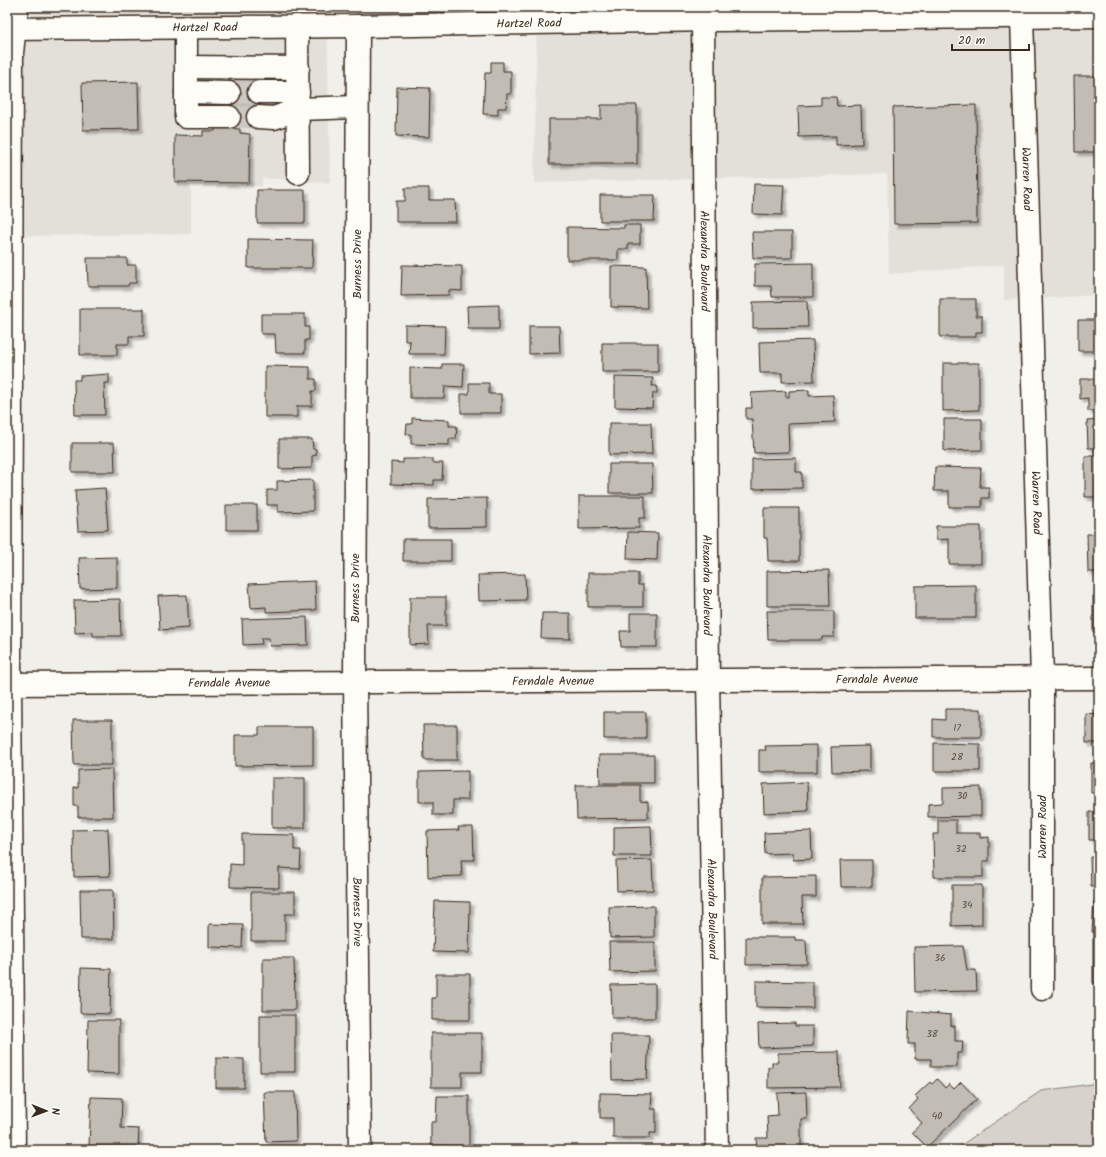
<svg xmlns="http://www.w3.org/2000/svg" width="1106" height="1157" font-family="Kalam,sans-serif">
	<defs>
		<filter id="shadow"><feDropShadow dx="3.5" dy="3.5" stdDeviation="1" flood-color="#0004"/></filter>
	</defs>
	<rect width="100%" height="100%" fill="#f1efea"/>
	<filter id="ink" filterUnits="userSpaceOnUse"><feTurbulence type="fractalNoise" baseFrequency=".025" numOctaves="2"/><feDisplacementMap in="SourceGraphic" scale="8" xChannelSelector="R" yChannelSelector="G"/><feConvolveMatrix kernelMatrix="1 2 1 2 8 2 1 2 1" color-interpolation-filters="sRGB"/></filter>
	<g filter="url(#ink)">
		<!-- built -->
		<path fill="#e3e0da" d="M7 7H327L330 183 262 178V186H191V234L7 236Z
			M537 7H1099V295L1004 300V265L889 274 887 174 534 183Z"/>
		<!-- green -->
		<path fill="#d7d2cc" stroke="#897e75" d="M1099 1083V1150H954L1041 1091Z"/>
		<!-- building -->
		<path fill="#c1bcb4" stroke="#3b2a1e" filter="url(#shadow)" d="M491 62H503V71H511V94H507L506 108H498V115L483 114 485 73H491Z
			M229 73H259V121H229Z
			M1074 76H1096L1097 152H1075Z
			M138 82 139 129 83 130 82 83Z
			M397 87 430 88 429 137 396 136Z
			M821 97H836L837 106 861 105 862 144 836 145V136L799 137 798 106 821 105Z
			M601 105H637V164H549V119H601Z
			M976 105 977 223 894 224 893 107Z
			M215 128 240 129V133L250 134 249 183 175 182V135L203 136V131H215Z
			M754 184 784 185 782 215 753 214Z
			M405 188H429V200H455L456 222H396V201H405Z
			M257 190H305V223H257Z
			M600 195H655L654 221H600Z
			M624 225H640V244H628V249H618V260H567V227L624 228Z
			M752 232H792V258H753Z
			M248 239 313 240 312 268H248Z
			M87 258H127V265H136V283H129L128 286H88Z
			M813 263V297H772L771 286H755V264Z
			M402 265 462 266V291L449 290V295L401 296Z
			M611 266 646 267 647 308 611 307Z
			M940 299H976V316H982V332H976V337H940Z
			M807 301 808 327 753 328V302Z
			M499 305V329H468L467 306Z
			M80 309H144V336H129V344H117V355H80Z
			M261 314H305V327H309V340H305V353H276L275 334H261Z
			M1078 320H1099V351H1078Z
			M405 325 445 326 444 354H409L410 341H405Z
			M529 326H559L560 353 529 354Z
			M813 340 814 381 782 382V373H760L759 342Z
			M602 343H658V372H602Z
			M943 363H979V410L943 411Z
			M442 364H464L463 387 445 386 444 398H410V368L442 369Z
			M265 366 310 367V379H316V391H312V406H297V417H265Z
			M109 374V383H104L105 415H75L74 380H80V376Z
			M615 377 653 378 652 386H657V393H653L652 408 615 407Z
			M1080 379H1099V411H1088V398L1080 399Z
			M469 383H489V394H501V413H461V394H469Z
			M809 390V396L833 395 835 422 788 424 789 452 754 453 752 419H746V408H752L751 393 786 391V397H789V391Z
			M412 418 449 420V426H457L456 439H449V445L411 444V434H406L407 424H412Z
			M944 419H982V450L944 451Z
			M1099 420V448H1088L1087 421Z
			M609 423H651L652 454 609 455Z
			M279 439H312L313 449H316V455L312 456V468L279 469Z
			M72 443H114L115 472H72Z
			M1085 456H1099V497H1085Z
			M796 458V472H802V488L752 489V459Z
			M403 459H433V463H443L442 480H434V485L391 484V462L403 463Z
			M609 464H652L653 493H609Z
			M935 467 981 468 980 487H989V498H982V507H949V491H934Z
			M313 480V511L278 512V505H267V490H277V481Z
			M105 488 108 530 78 531 75 490Z
			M579 496H645V518H639V528L579 529Z
			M487 498V527L428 528V499Z
			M226 505H257V530H226Z
			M764 508H799V561H768L767 538H764Z
			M936 526H981V564H949V539L936 540Z
			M628 532 658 533 657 560 627 559Z
			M1087 534H1099V572H1088Z
			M403 539H451V561H403Z
			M117 557V588L80 589 79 558Z
			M829 570 830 606H767V571Z
			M588 573H638V585H643V607H588Z
			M525 574 526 600 479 601 478 575Z
			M315 581 316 610 266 612V607L251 608 249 584Z
			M976 585V618H915V586Z
			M187 595 189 628 160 630 158 596Z
			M1093 596H1099V632H1093Z
			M410 597H446V626H428L429 644 410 645Z
			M120 599 121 636H93V632L75 633 74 600Z
			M767 611H834V637H822V640H768Z
			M542 613H570V639L541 638Z
			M630 613H657V647H621L620 631H630Z
			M307 617 308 645 270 646 269 638H261L262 644 243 645 242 619Z
			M945 709H981V737H933V719L945 720Z
			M604 712H646V739H604Z
			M1086 714 1099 715V743H1086Z
			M73 720H112V765H74Z
			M423 725H457V760H424Z
			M259 727H313V765L235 766V735H259Z
			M934 743 980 744V771H934Z
			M817 745V772H759V750H766L765 746Z
			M870 746V771L832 772 831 747Z
			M599 755H654V783H600Z
			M1091 763H1099V793H1091Z
			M112 769 113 817H78V806H74V787L78 788V770Z
			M468 771V800H453V815H433V802H419V772Z
			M272 778H305V828H272Z
			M807 782 808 811 764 813 763 784Z
			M576 785H640V801L648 802V818L577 819Z
			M981 787V816L928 817V804L943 803V788Z
			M1089 812H1099V840H1089Z
			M938 820H956V833H980V838L989 837V861H983V877H934L933 834H938Z
			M651 826 652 856H614V827Z
			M458 827H473L474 860H461L462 876 428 877 427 831 459 830Z
			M108 829 110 876 74 877 73 830Z
			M811 831 812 859 793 860V853L765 854 764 833Z
			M242 834 294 835V850H301L300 869 279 868V888L230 887V864L242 865Z
			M1090 857H1099V887H1091Z
			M652 860 653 890 617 891 616 861Z
			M840 860H872V887H841Z
			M816 876V897H802L803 924H762V877Z
			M952 885H982V925L952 926Z
			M80 890H113L114 939H81Z
			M251 892H295V914H285V941H251Z
			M435 901 470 902 469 953 433 952Z
			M1094 901 1099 902V932H1092Z
			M654 906V937L610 938 609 907Z
			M209 924 243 925 242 948 209 947Z
			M746 937H795V940H806L807 964 746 965Z
			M1093 939H1099V983H1093Z
			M609 942H655V971L610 972Z
			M963 946 967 970H976L977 991 915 992 914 947Z
			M263 958H294L295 1010H263Z
			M81 968 111 969 110 1014 80 1013Z
			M436 974H470V1020H432V998H436Z
			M756 981 813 982V1008L756 1007Z
			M655 984V1018H612L611 985Z
			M909 1011 951 1015V1026H955V1041H963L962 1053H957V1067H931V1059H915V1044H908Z
			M260 1015H295V1072H260Z
			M88 1020H119V1074L87 1073Z
			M795 1023V1026H813V1046L759 1048 758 1024Z
			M431 1033H482V1072H462V1087H431Z
			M611 1035H649L647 1079 612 1080Z
			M839 1052 840 1087 768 1088V1067H772V1062H778V1053Z
			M216 1058 244 1059V1088H216Z
			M937 1079 945 1088 949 1084 954 1089 961 1082 977 1099 927 1147 912 1132 922 1123 909 1109 918 1099 915 1096 930 1082 932 1084Z
			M264 1092H295L296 1141 266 1142Z
			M806 1092 807 1119H801V1150H757L756 1138H768L767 1116 778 1115 777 1093Z
			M600 1093 652 1094 651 1109H656V1133H650V1138H613V1118H600Z
			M437 1096H469V1146L431 1145V1122H436Z
			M91 1097 122 1098 121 1128 139 1129 138 1147 89 1146Z"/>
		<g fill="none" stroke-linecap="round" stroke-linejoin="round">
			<!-- minor-tunnel -->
			<path stroke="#cdc8c1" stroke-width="22" stroke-dasharray="22 11" stroke-linecap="butt" d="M229 93 259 92
				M229 117H258"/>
			<!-- minor casing -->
			<g stroke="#3b2a1e" stroke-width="25">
				<g id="minor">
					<path id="s1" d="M1022 17 1042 678V989"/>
					<path id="s2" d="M703 20 708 680 717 1150"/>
					<path d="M297 26 298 173"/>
					<path id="s3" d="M358 26 355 682 360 1150"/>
					<path d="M186 27V117H229"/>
					<path id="s4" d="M7 29 358 26 714 20 1099 16"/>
					<path d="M187 67 298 68"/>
					<path d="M186 92 229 93"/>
					<path d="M259 92H298"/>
					<path d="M258 117 274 118 298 109 357 107"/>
					<path id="s5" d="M7 684 1099 678"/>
					<path d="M14 1150 10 684 12 53 17 7"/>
				</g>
			</g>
			<!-- minor -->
			<use href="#minor" stroke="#fdfcf7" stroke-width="22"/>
		</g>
	</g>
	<g text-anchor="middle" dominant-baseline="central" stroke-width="3" stroke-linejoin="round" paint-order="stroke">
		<!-- number labels -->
		<g font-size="10" fill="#5c4e44">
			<text x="957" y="728">17</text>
			<text x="957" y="757">28</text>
			<text x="962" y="796">30</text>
			<text x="961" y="849">32</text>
			<text x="967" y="905">34</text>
			<text x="940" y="958">36</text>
			<text x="932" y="1034">38</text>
			<text x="937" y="1116">40</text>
		</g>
		<!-- street labels -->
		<g font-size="12" fill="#3b2a1e" stroke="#fdfcf7">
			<text stroke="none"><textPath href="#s4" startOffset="522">Hartzel Road</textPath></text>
			<text stroke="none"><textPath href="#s4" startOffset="198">Hartzel Road</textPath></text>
			<text stroke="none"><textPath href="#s1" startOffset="162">Warren Road</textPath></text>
			<text stroke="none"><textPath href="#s2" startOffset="241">Alexandra Boulevard</textPath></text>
			<text transform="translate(357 264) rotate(-90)">Burness Drive</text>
			<text stroke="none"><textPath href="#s1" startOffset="486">Warren Road</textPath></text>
			<text stroke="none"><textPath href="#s2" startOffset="565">Alexandra Boulevard</textPath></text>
			<text transform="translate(355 588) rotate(-90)">Burness Drive</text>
			<text stroke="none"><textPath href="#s5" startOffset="870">Ferndale Avenue</textPath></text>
			<text stroke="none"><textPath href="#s5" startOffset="546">Ferndale Avenue</textPath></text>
			<text stroke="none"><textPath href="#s5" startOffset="222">Ferndale Avenue</textPath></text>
			<text transform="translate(1042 827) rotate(-90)">Warren Road</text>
			<text stroke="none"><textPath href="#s2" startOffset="889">Alexandra Boulevard</textPath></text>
			<text stroke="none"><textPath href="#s3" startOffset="886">Burness Drive</textPath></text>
		</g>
	</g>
	<!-- margin -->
	<rect width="1106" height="1157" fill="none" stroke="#fdfcf7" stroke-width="24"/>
	<rect x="12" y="12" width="1082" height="1133" fill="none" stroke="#3b2a1e" stroke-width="1.5" filter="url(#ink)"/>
	<!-- north arrow -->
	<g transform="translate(46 1111) rotate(91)" stroke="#fdfcf7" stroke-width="3" paint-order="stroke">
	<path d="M0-3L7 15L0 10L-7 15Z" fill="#3b2a1e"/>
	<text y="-6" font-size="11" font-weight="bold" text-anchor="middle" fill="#3b2a1e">N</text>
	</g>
	<!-- scale -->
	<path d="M952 44v6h77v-6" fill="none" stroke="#3b2a1e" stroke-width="2"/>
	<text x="958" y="44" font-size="12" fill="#3b2a1e" stroke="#fdfcf7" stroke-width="3" paint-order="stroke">20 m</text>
</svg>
